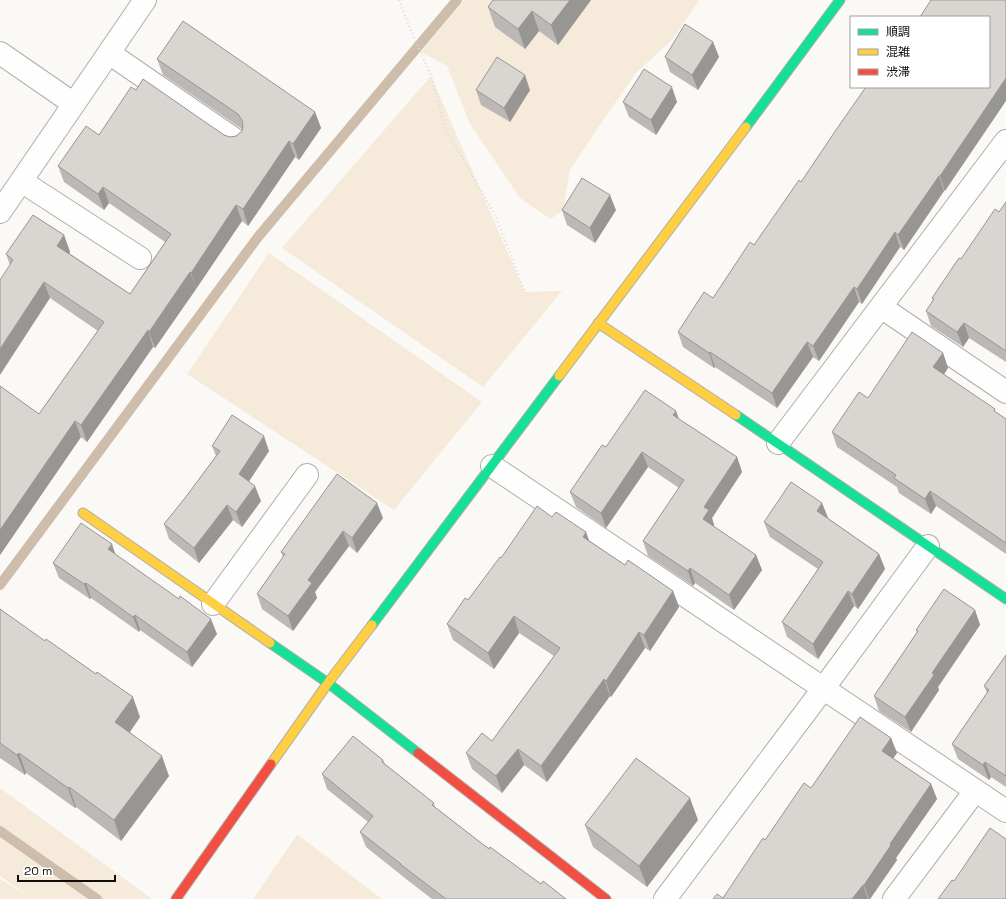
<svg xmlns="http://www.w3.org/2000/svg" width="1006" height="899" font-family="'Space Grotesk','Noto Sans JP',sans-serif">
	<rect width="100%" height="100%" fill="#fbf9f6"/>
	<!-- green -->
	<path fill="#f6eadb" d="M464 0H699L674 38 636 73 604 119 570 170 563 211 550 219 520 198 470 124 447 66 421 52Z
		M431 76 525 292 562 291 483 387 282 248Z
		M269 253 482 402 394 510 187 374Z
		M0 788 152 899H0V879L28 896 0 876Z
		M297 835H298L382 899H253Z"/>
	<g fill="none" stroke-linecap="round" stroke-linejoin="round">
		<!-- stream -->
		<path stroke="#cebdaa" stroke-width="10" d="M0 585 258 237 457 0
			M0 831 97 899"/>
		<!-- street casing -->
		<g stroke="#b1aeaa" stroke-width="24">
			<path id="street" d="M0 53 74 104
				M109 53 237 141
				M21 181 140 258
				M0 212 145 0
				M881 307 1006 392
				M778 443 1006 141
				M492 466 1006 811
				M213 604 307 475
				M665 899 823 689 928 546
				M894 899 975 791"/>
		</g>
		<!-- fast casing -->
		<g stroke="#b1aeaa" stroke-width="11">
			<path id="fast" d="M746 127 840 0
				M736 415 1006 599
				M372 625 559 376
				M270 643 328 683 418 753"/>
		</g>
		<!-- slow casing -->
		<g stroke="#b1aeaa" stroke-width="11">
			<path id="slow" d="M598 323 736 415
				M559 376 746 127
				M83 513 270 643
				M271 764 328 683 372 625"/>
		</g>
		<!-- jam casing -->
		<g stroke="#b1aeaa" stroke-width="11">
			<path id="jam" d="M418 753 606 899
				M176 899 271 764"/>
		</g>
		<!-- path -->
		<path stroke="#dedddc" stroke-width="2.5" stroke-dasharray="1 3" stroke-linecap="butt" d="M399 0 409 26 431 76 446 129 496 217 525 292"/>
		<!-- street -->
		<use href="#street" stroke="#fefefe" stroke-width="22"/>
		<!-- fast -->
		<use href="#fast" stroke="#16e098" stroke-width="9"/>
		<!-- slow -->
		<use href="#slow" stroke="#ffcf43" stroke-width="9"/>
		<!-- jam -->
		<use href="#jam" stroke="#f24e42" stroke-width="9"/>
	</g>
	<!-- wall -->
	<path fill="#bbb8b5" d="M591 0 558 45 539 31 525 49 495 27 488 7Z
		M713 42 719 57 698 90 670 72 665 57Z
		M157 59 315 112 321 128 299 160 295 157 248 226 242 221 196 289 155 348 153 347 87 442 81 437 0 555V386L39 414 98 331 50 298 10 265 6 254 64 235 70 252 69 253 130 294 165 242 109 203 104 210 64 182 58 166 99 135 136 90 224 135 230 137 236 136 242 131V129L163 75Z
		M989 87 945 191H944L904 250 900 247 862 304 859 302 819 361 813 357 777 408 715 367 714 368 683 347 678 332 713 298 754 245 801 182Z
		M476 90H530L510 122 481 105Z
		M623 102H677L656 135 629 117Z
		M1006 202V362L969 338 963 347 931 326 926 311 933 300 932 298 961 259 999 212Z
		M562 210H616L595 243 567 225Z
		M943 353 948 368 944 374 1006 419V554L936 506 931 514 899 493 897 487 837 447 832 432 868 398Z
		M676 411 679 419 737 457 742 472 712 518 714 525 713 526 756 555 762 570 734 610 695 583 693 586 648 556 643 541 679 488 648 467 606 528 576 507 570 492 606 447Z
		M212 446 269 451 249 481 261 501 242 527 233 520 199 563 169 539 164 524 185 498 216 456Z
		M822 503 828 518 879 554 885 569 858 609 854 606 818 659 787 637 782 622 818 569 770 537 764 522Z
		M383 518 357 553 349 546 315 592 317 598 293 631 262 609 257 594 283 557 281 552Z
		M590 541 625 565 673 591 679 607 650 651 645 648 611 697 610 696 547 782 524 765 502 793 472 769 466 753 492 741 554 656 519 633 494 669 453 640 447 624 468 600 501 558Z
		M115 554 217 634 192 667 140 630 139 632 91 598 90 599 59 578 53 563Z
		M0 609 140 717 130 732 169 776 121 841 76 807 75 808 26 773 25 775 0 758Z
		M975 610 980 625 938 687 939 690 911 732 879 711 874 696 917 632 916 630Z
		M1006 655V787L991 777 989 780 958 759 952 744 987 693 984 686Z
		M891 738 897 753 893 758 931 784 937 799 896 858 897 860 870 899H713L723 898 765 840 811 788Z
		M383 760 385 764 434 803 435 807 489 849 541 884 566 899H432L406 879 405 878 366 847 360 832 368 822 327 789 322 774Z
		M698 820 647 887 593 847 585 825Z"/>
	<!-- shaded-wall -->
	<path fill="#989693" d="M570 0H591L558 45 551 25Z
		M532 11 539 31 525 49 518 29Z
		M713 42 719 57 698 90 692 75Z
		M525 75 530 90 510 122 504 108Z
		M1006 78V101L945 191 940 176Z
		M672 87 677 102 656 135 651 120Z
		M315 112 321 128 299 160 293 144Z
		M289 141 295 157 248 226 243 209Z
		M939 176 944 191 904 250 898 235Z
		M103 187 109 203 104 210 98 194Z
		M610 195 616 210 595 243 590 228Z
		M236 205 242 221 196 289 191 273Z
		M895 232 900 247 862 304 857 289Z
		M64 235 70 252 63 262 57 246Z
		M190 272 196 289 155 348 149 332Z
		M44 282 50 298 0 375V349Z
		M854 287 859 302 819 361 813 346Z
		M964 323 969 338 963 347 957 332Z
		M148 330 153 347 87 442 81 425Z
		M807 342 813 357 777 408 772 393Z
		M710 352 715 367 714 368 709 353Z
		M943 353 948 368 939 382 933 367Z
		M676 411 681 426 673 415Z
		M75 421 81 437 0 555V530Z
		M264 436 269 451 244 489 239 474Z
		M642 452 648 467 606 528 601 513Z
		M737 457 742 472 712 518 714 525 708 534 703 519 704 507Z
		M255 486 261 501 242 527 236 512Z
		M930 491 936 506 931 514 925 499Z
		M377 503 383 518 357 553 352 538Z
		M822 503 828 518 817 511Z
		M227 505 233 520 199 563 194 548Z
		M343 531 349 546 315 592 317 598 293 631 288 616 308 580Z
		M586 532 592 548 583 537Z
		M112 544 117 559 108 549Z
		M879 554 885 569 858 609 852 594Z
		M756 555 762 570 734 610 729 595Z
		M690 568 695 583 693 586 688 571Z
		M86 583 91 598 90 599 84 584Z
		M673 591 679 607 650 651 644 635Z
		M848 591 854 606 818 659 813 644Z
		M975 610 980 625 938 687 939 690 911 732 905 717 932 673Z
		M135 615 140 630 139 632 133 617Z
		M514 616 519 633 494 669 488 653Z
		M211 619 217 634 192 667 187 652Z
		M639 632 645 648 611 697 606 681Z
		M604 679 610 696 547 782 541 766Z
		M133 697 140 717 123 742 115 722Z
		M891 738 897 753 888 766 882 751Z
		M518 749 524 765 502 793 496 776Z
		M19 753 26 773 25 775 17 755Z
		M162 756 169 776 121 841 114 820Z
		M985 762 991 777 989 780 983 765Z
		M931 784 937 799 896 858 897 860 870 899H869L864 885 890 844Z
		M69 787 76 807 75 808 68 788Z
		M690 798 698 820 647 887 639 866Z
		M863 885 868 899H852Z"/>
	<!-- building -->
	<path fill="#d9d6d2" stroke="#989693" d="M493 0H570L551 25 532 11 518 29 488 7Z
		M931 0H1006V78L940 176H939L898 235 895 232 857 289 854 287 813 346 807 342 772 393 710 352 709 353 678 332 704 292 713 298 750 242 754 245 799 180 801 182 838 127 866 87H989V17H920Z
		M183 21 315 112 293 144 289 141 243 209 236 205 191 273 190 272 149 332 148 330 81 425 75 421 0 530V386L39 414 104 322 44 282 0 349V280L13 260 6 254 33 215 64 235 57 246 130 294 171 234 103 187 98 194 58 166 86 126 99 135 131 87 136 90 143 79 224 135 230 137 236 136 242 131 243 126 242 120 238 114 157 59Z
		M685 24 713 42 692 75 665 57Z
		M497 57 525 75 504 108 476 90Z
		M644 69 672 87 651 120 623 102Z
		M582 178 610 195 590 228 562 210Z
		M1006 202V351L964 323 957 332 926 311 934 299 932 298 959 258 961 259 995 209 999 212Z
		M912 332 943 353 933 367 995 409 994 411 1006 419V543L930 491 925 499 894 478 896 475 832 432 859 392 868 398Z
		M645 390 676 411 673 415 737 457 704 507 709 510 703 519 756 555 729 595 690 568 688 571 643 541 684 480 642 452 601 513 570 492 602 445 606 447Z
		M232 415 264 436 239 474 255 486 236 512 227 505 194 548 164 524 185 498 220 451 212 446Z
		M337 474 377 503 352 538 343 531 308 580 312 583 288 616 257 594 285 554 281 552Z
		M791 482 822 503 817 511 879 554 852 594 848 591 813 644 782 622 823 562 764 522Z
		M537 506 552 517 556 512 586 532 583 537 625 565 628 560 673 591 644 635 639 632 606 681 604 679 541 766 518 749 496 776 466 753 482 733 492 741 560 648 514 616 488 653 447 624 465 598 468 600 500 557 501 558Z
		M81 523 112 544 108 549 179 599 180 596 211 619 187 652 135 615 133 617 86 583 84 584 53 563Z
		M944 589 975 610 932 673 934 675 905 717 874 696 918 631 916 630Z
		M0 609 45 641 46 639 96 674 97 672 133 697 115 722 162 756 114 820 69 787 68 788 19 753 17 755 0 743Z
		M1006 655V776L985 762 983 765 952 744 989 690 984 686Z
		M860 717 891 738 882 751 931 784 890 844 891 845 864 885H863L852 899H713L717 894 723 898 763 838 765 840 804 783 811 788Z
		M353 736 383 760 382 762 434 803 432 805 489 849 490 847 541 884 543 881 566 899H446L400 864H401L360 832 373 816 322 774Z
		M636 758 690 798 639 866 585 825Z
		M990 828 1006 839V899H938L952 880 954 881Z"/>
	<!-- legend -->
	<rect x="850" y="16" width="140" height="72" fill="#ffffff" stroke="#9f9e9c"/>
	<rect x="858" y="29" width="20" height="6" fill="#16e098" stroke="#9f9e9c"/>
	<text x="886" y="36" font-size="12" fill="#100c08">順調</text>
	<rect x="858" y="49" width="20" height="6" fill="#ffcf43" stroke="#9f9e9c"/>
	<text x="886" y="56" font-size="12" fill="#100c08">混雑</text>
	<rect x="858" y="69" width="20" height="6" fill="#f24e42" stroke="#9f9e9c"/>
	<text x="886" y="76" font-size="12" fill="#100c08">渋滞</text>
	<!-- scale -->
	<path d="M18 875v6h97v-6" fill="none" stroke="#100c08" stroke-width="2"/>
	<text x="24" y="875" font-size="12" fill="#100c08" stroke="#ffffff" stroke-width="3" paint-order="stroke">20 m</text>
</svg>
